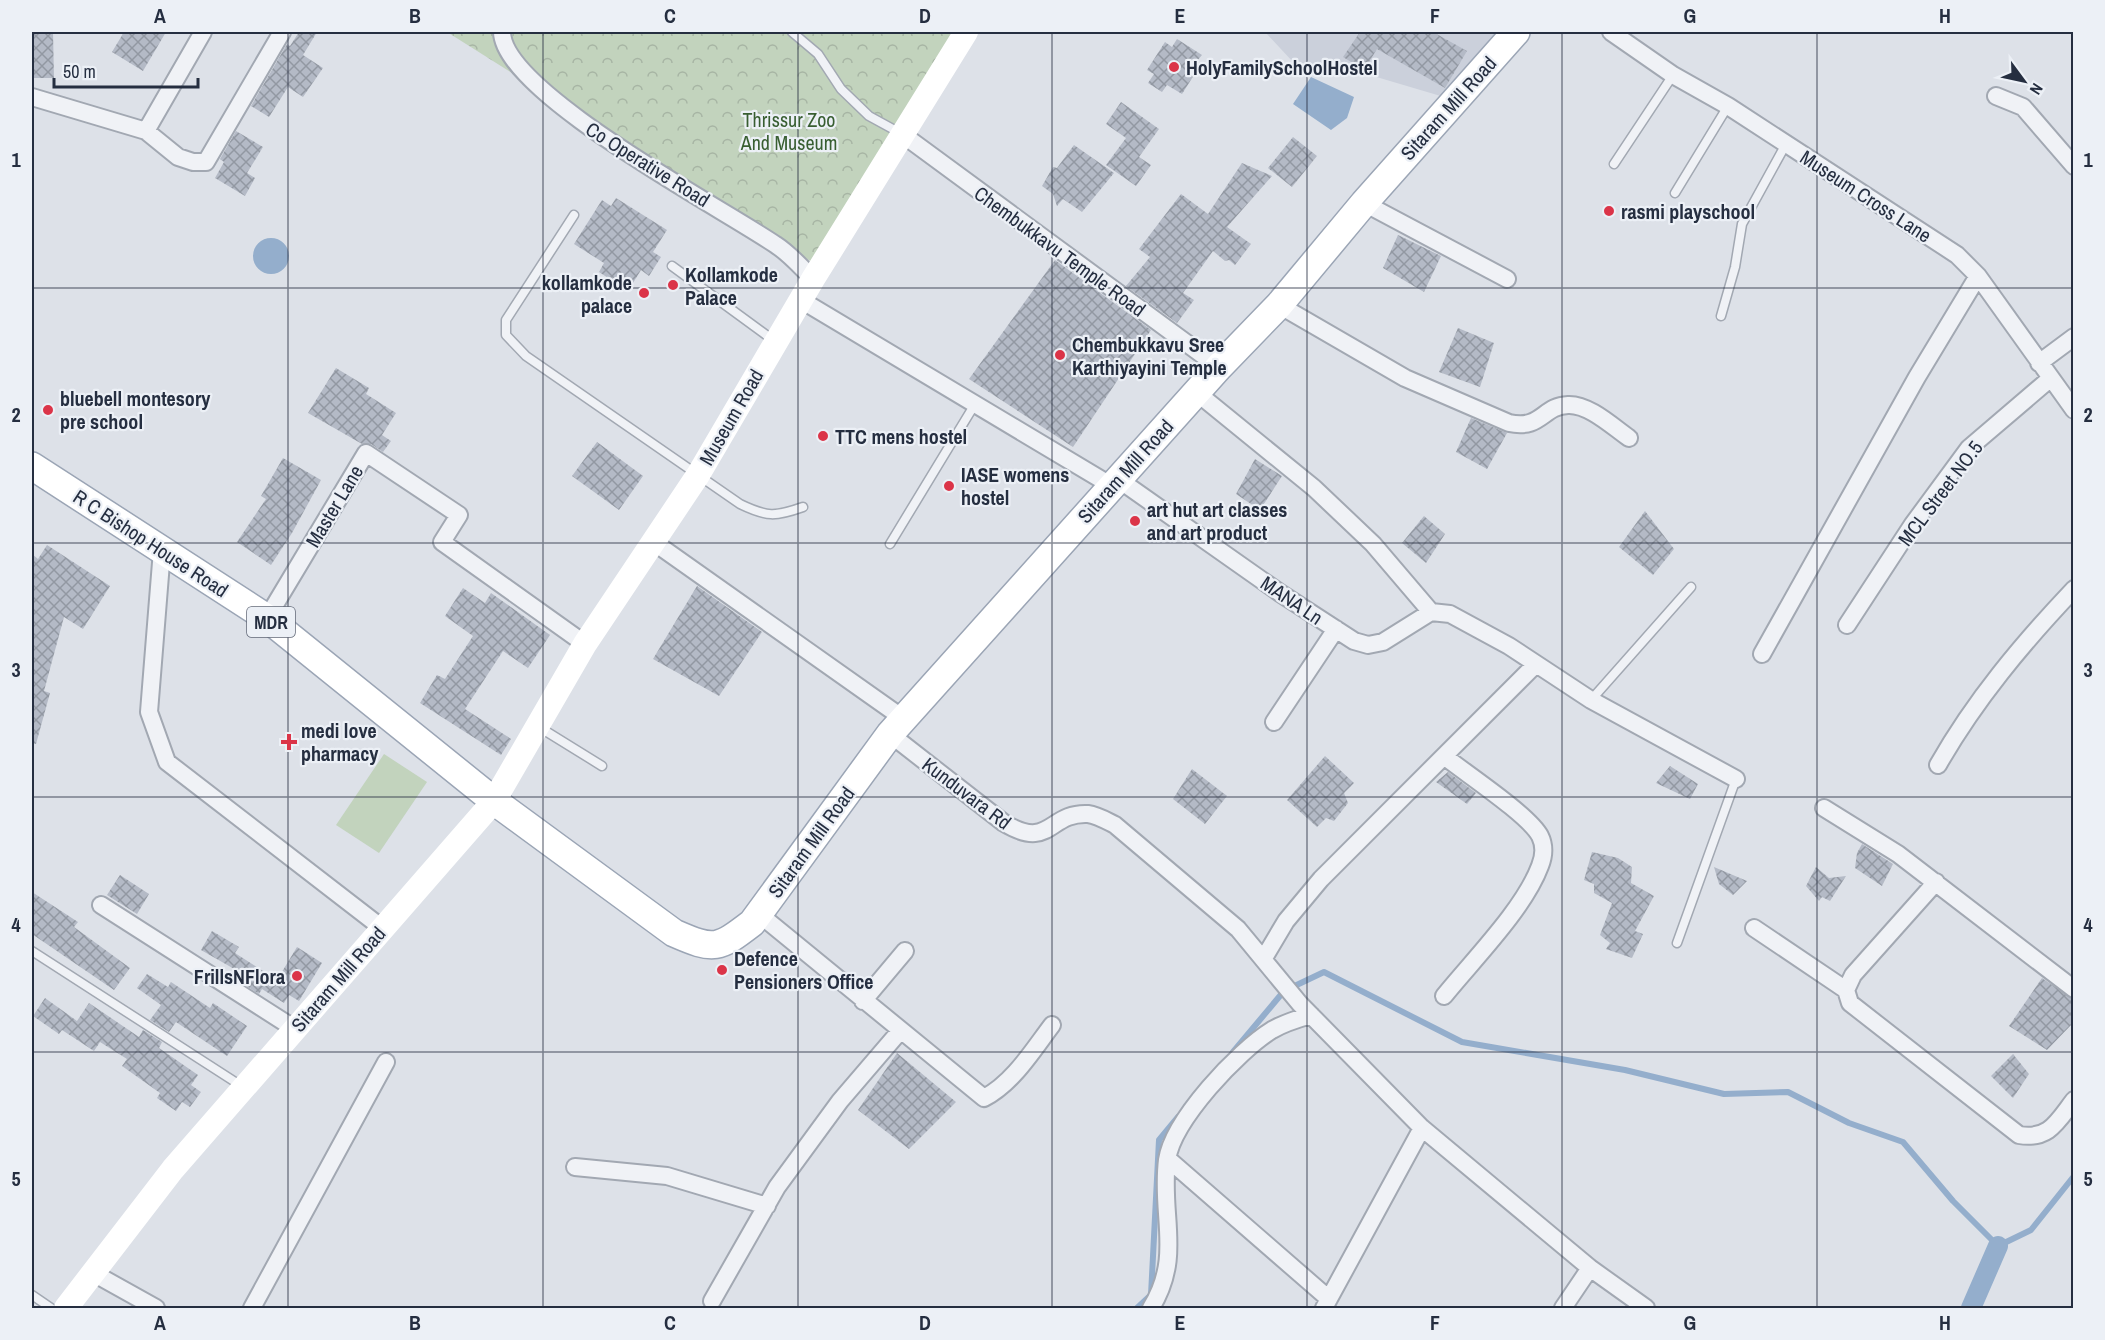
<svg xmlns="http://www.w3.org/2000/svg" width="2105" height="1340" font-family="'Archivo Narrow',sans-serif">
	<defs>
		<pattern id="park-crowns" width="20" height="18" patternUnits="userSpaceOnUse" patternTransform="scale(1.5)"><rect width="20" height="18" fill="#c2d3bd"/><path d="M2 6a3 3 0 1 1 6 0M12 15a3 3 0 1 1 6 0" fill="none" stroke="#a7b5a4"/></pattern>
		<pattern id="building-cross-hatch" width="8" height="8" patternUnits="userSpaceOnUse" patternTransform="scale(1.5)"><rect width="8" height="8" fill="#b4bac6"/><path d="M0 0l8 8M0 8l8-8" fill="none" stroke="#9298a2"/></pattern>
	</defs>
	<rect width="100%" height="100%" fill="#dde1e8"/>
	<!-- built -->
	<path fill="#cbd0db" d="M1265 32H1505L1444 97 1363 73 1293 62Z"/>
	<!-- grass -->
	<path fill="#c2d3bd" d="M384 754 427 782 379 853 336 825Z"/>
	<!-- park -->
	<path fill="url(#park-crowns)" d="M447 32H966L820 267Z"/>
	<!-- water -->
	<path fill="#94aecc" d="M1311 77 1354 97 1347 118 1331 130 1293 104Z
		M253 256a18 18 0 1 1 36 0a18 18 0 1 1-36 0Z"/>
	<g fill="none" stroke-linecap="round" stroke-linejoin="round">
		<!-- stream -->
		<path stroke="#94aecc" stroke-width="6" d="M1233 1052 1284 991 1324 972 1462 1042 1625 1070 1724 1094 1788 1092 1849 1123 1903 1142 1953 1201 1998 1246 2031 1230 2074 1176
			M1137 1308 1151 1295 1159 1140 1178 1117"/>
		<!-- canal -->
		<path stroke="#94aecc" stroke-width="20" d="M1971 1308 1998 1246"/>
	</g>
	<!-- building -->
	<path fill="url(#building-cross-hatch)" d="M32 32H53L54 78H32Z
		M124 32H166L143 71 112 52Z
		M299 32H317L303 55 323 68 303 97 288 87 269 117 251 106 287 44 290 46Z
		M1360 32H1433L1467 51 1445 88 1377 49 1364 70 1343 57Z
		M1177 39 1202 55 1197 61 1201 64 1182 94 1167 85 1162 92 1148 83 1154 74 1147 70 1165 42 1172 47Z
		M1121 102 1159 129 1139 157 1151 165 1136 186 1106 165 1126 138 1106 124Z
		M236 131 263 147 247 173 255 178 245 196 215 178 224 162 220 159Z
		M1293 137 1317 156 1292 187 1268 168Z
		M1074 145 1114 173 1082 212 1063 199 1057 206 1053 194 1042 186 1053 167 1057 168Z
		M1242 163 1272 176 1227 227 1251 244 1235 265 1229 260 1225 261 1213 251 1183 293 1194 300 1177 323 1126 286 1150 257 1139 249 1181 194 1208 214Z
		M616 198 667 230 653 252 661 257 649 276 641 270 628 291 599 272 604 263 574 244 602 200 611 206Z
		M1398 235 1441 256 1424 292 1383 268Z
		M1055 260 1151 330 1073 447 969 379Z
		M1458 328 1494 343 1480 387 1439 372Z
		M336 368 369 388 366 394 396 413 382 435 391 441 383 452 371 444H362L308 413Z
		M1471 418 1507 433 1487 469 1456 452Z
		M597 442 643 476 619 510 572 476Z
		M283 458 321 480 292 533 271 565 237 542 266 499 261 496Z
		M1255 459 1282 476 1260 510 1236 494Z
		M1645 511 1674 549 1653 575 1619 547Z
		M1424 516 1445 534 1426 563 1402 543Z
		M47 545 110 586 83 629 64 617 44 691 50 693 36 744 32 743V554L38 559Z
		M697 586 762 632 719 696 653 659Z
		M463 588 485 603 491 593 550 635 528 668 503 651 465 709 511 739 501 755 420 703 437 675 445 679 473 636 445 616Z
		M1325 756 1354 783 1344 793 1348 803 1334 821 1326 818 1317 827 1287 800Z
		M1670 766 1698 784 1690 799 1656 783Z
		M1192 769 1227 796 1205 824 1173 799Z
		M1448 772 1476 793 1467 804 1436 782Z
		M1862 844 1893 864 1882 886 1855 868 1857 853Z
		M1592 852 1618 858 1632 867 1631 883 1654 896 1635 931 1643 934 1632 958 1606 949 1610 943 1600 935 1612 903 1594 893V884L1584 880Z
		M1714 867 1747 881 1733 895 1719 884Z
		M1816 867 1829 878 1846 876 1830 901 1822 897 1819 901 1806 886Z
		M120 875 149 894 137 914 107 895Z
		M32 892 78 922 74 927 130 968 114 990 32 934Z
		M212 931 239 947 235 953 277 980 297 947 322 963 299 1001 289 995 284 1003 262 989 259 994 232 977 236 970 201 950Z
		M147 974 168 987 171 982 210 1008 213 1003 247 1026 227 1056 176 1022 169 1032 150 1020 161 1005 137 988Z
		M2042 978 2073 999V1023L2047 1050 2009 1026Z
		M45 998 77 1021 89 1003 139 1037 143 1030 162 1042 159 1048 198 1075 191 1085 201 1092 190 1107 182 1102 176 1111 157 1098 160 1093 122 1066 127 1059 100 1042 94 1051 62 1030 59 1034 33 1016Z
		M897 1053 956 1102 909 1149 858 1110Z
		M2013 1054 2029 1074 2013 1098 1991 1076Z"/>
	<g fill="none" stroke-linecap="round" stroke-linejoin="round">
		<!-- lane casing -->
		<g stroke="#a2a8b2" stroke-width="11">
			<path id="lane" d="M792 32 818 54 841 89 869 116 902 134
				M1614 164 1673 75
				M1675 193 1728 106
				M574 215 506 320V335L526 356 740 504C767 517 775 517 803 507
				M672 266 773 340
				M1721 316 1735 267 1742 224 1786 144
				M890 544 975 404
				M1591 700 1691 587
				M539 727 602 766
				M1677 943 1736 779
				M32 951 243 1087
				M32 1295 51 1308"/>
		</g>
		<!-- street casing -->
		<g stroke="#a2a8b2" stroke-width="20">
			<path id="street" d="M502 32C503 93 724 209 776 245 790 254 801 267 813 279
				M1611 32 1673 75 1728 106 1957 255 1978 276 2074 410
				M1996 96 2023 107 2074 166
				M32 97 146 131 178 157 193 162H206L282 32
				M146 131 203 32
				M902 134 1219 367
				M1364 203 1507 279
				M801 300 1112 486
				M1279 305 1405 378 1509 423C1542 430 1542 406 1568 405 1589 404 1613 427 1629 438
				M2039 363 2074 337
				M1196 392 1314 488 1373 544 1431 612
				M1118 479 1280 593 1354 641 1368 645 1383 642 1431 612 1450 614 1509 646 1591 700 1736 779
				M655 543 904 719
				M162 550 149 712 167 762 382 928
				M267 618 366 453 459 515 442 542 585 644
				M1847 625 1913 524 1969 448 2051 378
				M1762 654 1917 377 1978 276
				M1274 722 1336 629
				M890 734 1004 823C1051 851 1048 812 1088 814 1097 815 1107 821 1115 825L1238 929 1300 1004 1422 1128 1590 1268 1646 1308
				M1444 756C1465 773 1529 815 1540 836 1545 846 1544 856 1540 866 1524 909 1473 960 1444 996
				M1938 765C1975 700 2022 644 2074 589
				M1824 808 1898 854 2074 989
				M1936 882 1853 975 1846 990 1850 1003 2019 1135C2049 1140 2057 1122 2074 1100
				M101 905 295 1029
				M759 914 984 1098C1013 1083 1033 1050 1052 1025
				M1754 928 1846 990
				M1264 958 1286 921 1321 879 1536 664
				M863 1001 905 951
				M1168 1159 1329 1299
				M575 1167 667 1176 767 1206
				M95 1274 156 1308
				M712 1301 777 1187 840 1101 900 1031
				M252 1308 386 1062
				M1151 1308C1183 1256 1160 1216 1167 1160 1173 1120 1238 1051 1272 1030 1284 1023 1297 1019 1311 1015
				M1324 1308 1422 1128
				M1563 1308 1590 1268"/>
		</g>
		<!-- primary casing -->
		<g stroke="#9ba5b5" stroke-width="30">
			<path id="primary" d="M32 466 267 618 494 801 674 933C715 951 718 949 752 923L890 734 1219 367 1279 305 1364 203 1516 32"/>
		</g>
		<!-- lane -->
		<use href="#lane" stroke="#f0f2f6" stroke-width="8"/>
		<!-- street -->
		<use href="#street" stroke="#f0f2f6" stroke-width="16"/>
		<!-- secondary -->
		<path stroke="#fff" stroke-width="24" d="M66 1308 173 1169 494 801 585 644 698 475 813 279 966 32"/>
		<!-- primary -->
		<use href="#primary" stroke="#fff" stroke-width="27"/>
	</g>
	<!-- grid -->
	<path fill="none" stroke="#252e40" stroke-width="1.5" stroke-opacity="0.55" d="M288 32V1308M543 32V1308M798 32V1308M1052 32V1308M1307 32V1308M1562 32V1308M1817 32V1308M32 288H2074M32 543H2074M32 797H2074M32 1052H2074"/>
	<!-- markers -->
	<g fill="#db3448" stroke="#ecf0f6" stroke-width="2">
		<circle cx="1174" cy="67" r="6"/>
		<circle cx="1609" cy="211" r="6"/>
		<circle cx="673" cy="285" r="6"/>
		<circle cx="644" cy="293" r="6"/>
		<circle cx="1060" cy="355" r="6"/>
		<circle cx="48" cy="410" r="6"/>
		<circle cx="823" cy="436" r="6"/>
		<circle cx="949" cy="486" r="6"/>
		<circle cx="1135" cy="521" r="6"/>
		<path d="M286 733h6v6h6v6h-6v6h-6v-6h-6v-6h6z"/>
		<circle cx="722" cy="970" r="6"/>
		<circle cx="297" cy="976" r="6"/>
	</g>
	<g text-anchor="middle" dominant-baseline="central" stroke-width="4.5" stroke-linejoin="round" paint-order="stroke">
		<!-- shield labels -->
		<rect fill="#ecf0f6" stroke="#616877" stroke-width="1.5" x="247" y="607" width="48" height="30" rx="4.5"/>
		<g font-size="18" font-weight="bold" fill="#252e40">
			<text x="271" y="622">MDR</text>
		</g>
		<!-- poi labels -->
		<g font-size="20" font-weight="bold" fill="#252e40" stroke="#ecf0f6" text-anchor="start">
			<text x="1186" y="67">HolyFamilySchoolHostel</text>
			<text x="1621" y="211">rasmi playschool</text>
			<text x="685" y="274">Kollamkode<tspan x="685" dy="23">Palace</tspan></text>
			<text x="632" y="282" text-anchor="end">kollamkode<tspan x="632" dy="23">palace</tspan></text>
			<text x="1072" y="344">Chembukkavu Sree<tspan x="1072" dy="23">Karthiyayini Temple</tspan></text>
			<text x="60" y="398">bluebell montesory<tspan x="60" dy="23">pre school</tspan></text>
			<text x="835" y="436">TTC mens hostel</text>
			<text x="961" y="474">IASE womens<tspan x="961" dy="23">hostel</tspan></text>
			<text x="1147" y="509">art hut art classes<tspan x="1147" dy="23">and art product</tspan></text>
			<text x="301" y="730">medi love<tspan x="301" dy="23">pharmacy</tspan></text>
			<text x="734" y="958">Defence<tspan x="734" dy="23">Pensioners Office</tspan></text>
			<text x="285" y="976" text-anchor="end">FrillsNFlora</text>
		</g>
		<!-- street labels -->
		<g font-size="20" fill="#252e40" stroke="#ecf0f6">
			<text transform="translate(1448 108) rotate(-48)">Sitaram Mill Road</text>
			<text transform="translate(648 164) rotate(32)">Co Operative Road</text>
			<text transform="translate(1866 196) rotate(33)">Museum Cross Lane</text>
			<text transform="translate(1060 251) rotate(36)">Chembukkavu Temple Road</text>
			<text transform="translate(731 417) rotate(-60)">Museum Road</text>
			<text transform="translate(1125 471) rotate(-48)">Sitaram Mill Road</text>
			<text transform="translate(1940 493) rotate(-53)">MCL Street NO.5</text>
			<text transform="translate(334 506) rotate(-59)">Master Lane</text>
			<text transform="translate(151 543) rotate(33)">R C Bishop House Road</text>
			<text transform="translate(1292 600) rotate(34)">MANA Ln</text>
			<text transform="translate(967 793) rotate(37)">Kunduvara Rd</text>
			<text transform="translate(811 842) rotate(-54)">Sitaram Mill Road</text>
			<text transform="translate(338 979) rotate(-49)">Sitaram Mill Road</text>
		</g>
		<!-- park labels -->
		<g font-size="20" fill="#385e31" stroke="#ecf0f6">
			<text x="789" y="119">Thrissur Zoo<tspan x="789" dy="23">And Museum</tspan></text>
		</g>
	</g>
	<!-- border -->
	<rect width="2105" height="1340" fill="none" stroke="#ecf0f6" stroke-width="66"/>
	<!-- north arrow -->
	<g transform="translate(2024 81) rotate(123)" stroke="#ecf0f6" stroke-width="4.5" paint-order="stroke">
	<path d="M0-4.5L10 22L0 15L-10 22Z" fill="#252e40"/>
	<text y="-9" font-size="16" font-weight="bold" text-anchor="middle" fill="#252e40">N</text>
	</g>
	<!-- scale -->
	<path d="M54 78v9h144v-9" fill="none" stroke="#252e40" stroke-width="3"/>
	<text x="63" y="78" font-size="18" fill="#252e40" stroke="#ecf0f6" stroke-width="4.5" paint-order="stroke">50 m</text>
	<rect x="33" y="33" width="2039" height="1274" fill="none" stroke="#252e40" stroke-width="2"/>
	<g font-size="20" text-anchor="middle" font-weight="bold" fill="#252e40">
		<text x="160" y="23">A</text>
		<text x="415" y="23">B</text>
		<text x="670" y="23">C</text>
		<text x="925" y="23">D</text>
		<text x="1180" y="23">E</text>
		<text x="1435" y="23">F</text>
		<text x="1690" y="23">G</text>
		<text x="1945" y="23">H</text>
		<text x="16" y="167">1</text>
		<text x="2088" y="167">1</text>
		<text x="16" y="422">2</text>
		<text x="2088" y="422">2</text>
		<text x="16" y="677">3</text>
		<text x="2088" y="677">3</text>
		<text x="16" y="932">4</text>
		<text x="2088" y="932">4</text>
		<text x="16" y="1186">5</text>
		<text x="2088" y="1186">5</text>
		<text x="160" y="1330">A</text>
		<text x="415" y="1330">B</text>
		<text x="670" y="1330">C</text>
		<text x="925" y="1330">D</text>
		<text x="1180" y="1330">E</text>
		<text x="1435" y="1330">F</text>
		<text x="1690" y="1330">G</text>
		<text x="1945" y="1330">H</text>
	</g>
</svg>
